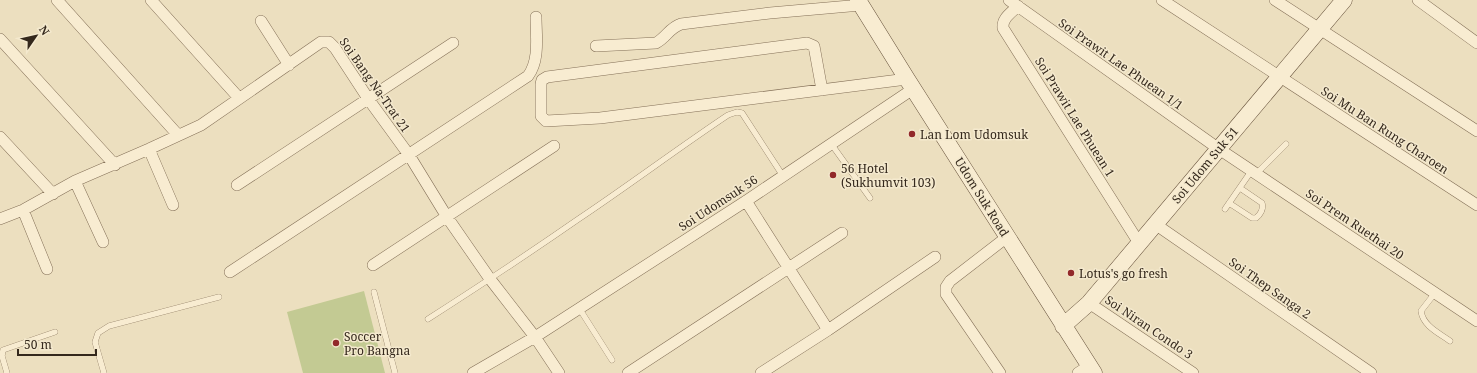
<svg xmlns="http://www.w3.org/2000/svg" width="1477" height="373" font-family="'Noto Serif',serif">
	<rect width="100%" height="100%" fill="#ecdfbf"/>
	<!-- green -->
	<path fill="#c3ca93" d="M364 291 385 373H303L287 312Z"/>
	<g fill="none" stroke-linecap="round" stroke-linejoin="round">
		<!-- lane casing -->
		<g stroke="#847058" stroke-width="6">
			<path id="lane" d="M832 145 870 198
				M1257 173 1286 144
				M1229 203 1252 218H1256C1260 215 1264 209 1262 203L1240 188
				M1225 209 1252 170
				M374 292 395 373
				M1435 293 1421 311C1423 326 1439 333 1450 341
				M579 308 612 360
				M428 319C478 287 528 254 577 220 628 186 677 149 728 115L737 112 742 113 783 176
				M7 373 2 356 3 350 55 332
				M104 373 95 342 98 333 109 326 219 297"/>
		</g>
		<!-- street casing -->
		<g stroke="#847058" stroke-width="12">
			<path id="street" d="M57 0 178 135
				M151 0 239 98
				M1009 0 1219 149 1477 321
				M1162 0 1477 205
				M1275 0 1477 131
				M1418 0 1477 43
				M1018 6C1011 13 1002 18 1003 28L1139 243
				M261 21 289 65
				M0 39 115 165
				M596 46 656 43C667 37 669 28 681 24L770 13 861 5
				M822 90 814 46 807 43 547 77 542 80 541 84V116L546 121 600 118 907 79
				M0 137 53 194
				M149 149 173 205
				M75 181 103 242
				M237 185 453 43
				M746 201 828 330 935 257
				M23 210 47 269
				M0 219 23 210 75 181 149 149 201 125 321 42H329L335 48 369 100 409 155 447 217 490 279 535 337 559 373
				M1155 224 1371 373
				M373 265 554 146
				M230 272 528 76C540 60 536 36 536 17
				M1089 303 1193 373
				M473 373 535 337 746 201 913 89
				M628 373 842 233
				M761 373 828 330
				M1000 373 946 294V287L950 281 1007 237
				M1078 373 1089 366"/>
		</g>
		<!-- secondary casing -->
		<g stroke="#66513b" stroke-width="17">
			<path id="secondary" d="M858 0 907 79 1094 373
				M1063 326 1089 303 1344 0"/>
		</g>
		<!-- lane -->
		<use href="#lane" stroke="#f8ecd1" stroke-width="5.5"/>
		<!-- street -->
		<use href="#street" stroke="#f8ecd1" stroke-width="11"/>
		<!-- secondary -->
		<use href="#secondary" stroke="#f8ecd1" stroke-width="16"/>
	</g>
	<!-- markers -->
	<g fill="#92292a" stroke="#f4e9ce" stroke-width="1.5">
		<circle cx="912" cy="134" r="4"/>
		<circle cx="833" cy="175" r="4"/>
		<circle cx="1071" cy="273" r="4"/>
		<circle cx="336" cy="343" r="4"/>
	</g>
	<g text-anchor="middle" dominant-baseline="central" stroke-width="3" stroke-linejoin="round" paint-order="stroke">
		<!-- street labels -->
		<g font-size="12" fill="#34281c" stroke="#f4e9ce">
			<text transform="translate(1121 64) rotate(35)">Soi Prawit Lae Phuean 1/1</text>
			<text transform="translate(375 85) rotate(55)">Soi Bang Na-Trat 21</text>
			<text transform="translate(1075 117) rotate(58)">Soi Prawit Lae Phuean 1</text>
			<text transform="translate(1385 130) rotate(33)">Soi Mu Ban Rung Charoen</text>
			<text transform="translate(1205 165) rotate(-50)">Soi Udom Suk 51</text>
			<text transform="translate(982 197) rotate(58)">Udom Suk Road</text>
			<text transform="translate(718 203) rotate(-33)">Soi Udomsuk 56</text>
			<text transform="translate(1355 224) rotate(34)">Soi Prem Ruethai 20</text>
			<text transform="translate(1270 288) rotate(35)">Soi Thep Sanga 2</text>
			<text transform="translate(1149 327) rotate(34)">Soi Niran Condo 3</text>
		</g>
		<!-- poi labels -->
		<g font-size="12" fill="#34281c" stroke="#f4e9ce" text-anchor="start">
			<text x="920" y="134">Lan Lom Udomsuk</text>
			<text x="841" y="168">56 Hotel<tspan x="841" dy="14">(Sukhumvit 103)</tspan></text>
			<text x="1079" y="273">Lotus's go fresh</text>
			<text x="344" y="336">Soccer<tspan x="344" dy="14">Pro Bangna</tspan></text>
		</g>
	</g>
	<!-- north arrow -->
	<g transform="translate(36 36) rotate(56)" stroke="#f4e9ce" stroke-width="3" paint-order="stroke">
	<path d="M0-3L7 15L0 10L-7 15Z" fill="#34281c"/>
	<text y="-6" font-size="11" font-weight="bold" text-anchor="middle" fill="#34281c">N</text>
	</g>
	<!-- scale -->
	<path d="M18 349v6h78v-6" fill="none" stroke="#34281c" stroke-width="2"/>
	<text x="24" y="349" font-size="12" fill="#34281c" stroke="#f4e9ce" stroke-width="3" paint-order="stroke">50 m</text>
</svg>
